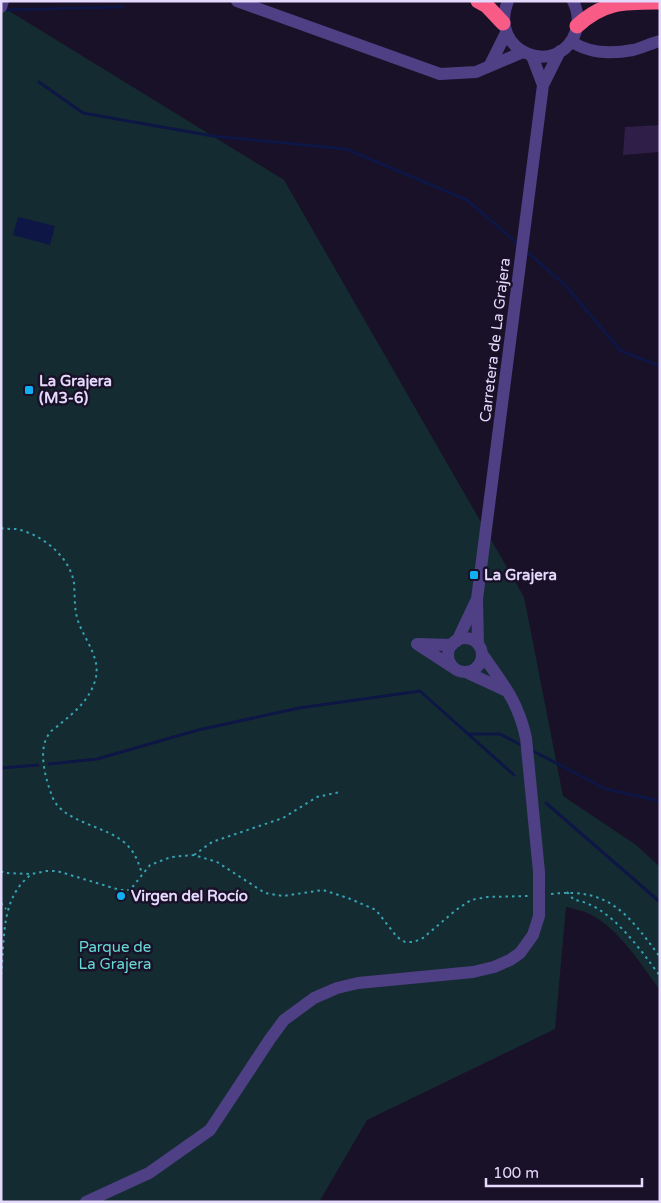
<svg xmlns="http://www.w3.org/2000/svg" width="661" height="1203" font-family="'Varela Round',sans-serif">
	<rect width="100%" height="100%" fill="#191127"/>
	<!-- green -->
	<path fill="#142c31" d="M1 6 284 180 524 597 563 796 636 845 660 867V990C640 963 616 924 585 912 579 910 572 908 566 907L555 1029 367 1120 319 1202H1Z"/>
	<!-- water -->
	<path fill="#0d1644" d="M18 217 55 226 50 245 13 235Z"/>
	<g fill="none" stroke-linecap="round" stroke-linejoin="round">
		<!-- stream -->
		<path stroke="#0d1644" stroke-width="3" d="M3 10 122 7
			M39 82 83 113 213 136 346 149 467 200 518 244
			M525 250 565 285 621 351 660 366
			M468 734H500L523 746
			M531 750 606 789 660 801
			M49 764 97 759 198 730 299 708 420 691 514 775
			M1 768 38 765
			M546 803 660 902"/>
	</g>
	<!-- building -->
	<path fill="#2f1e47" d="M660 125V152L623 155 625 127Z"/>
	<g fill="none" stroke-linecap="round" stroke-linejoin="round">
		<!-- path -->
		<path stroke="#36a3b4" stroke-width="2" stroke-dasharray="2.5 4" stroke-linecap="butt" d="M1 528C6 529 11 529 16 529 42 534 70 557 74 583 75 596 74 609 78 621 85 641 102 659 95 681 89 700 75 712 60 724 57 727 51 730 49 734 37 750 46 780 52 796 62 824 110 825 129 847 136 855 139 864 142 874
			M194 855 212 842 283 818 317 797 340 792
			M1 871 4 873 32 874 46 871H57L120 890H130L150 865 171 857 194 855 217 862 265 893 283 896 323 890 348 898 376 910 397 937 405 942H414L423 938 456 910 471 900 487 897 529 896
			M567 892 574 900C609 904 640 949 660 976
			M551 894C609 887 628 914 660 957
			M1 903 6 909
			M1 975C5 939 0 897 32 874"/>
		<!-- minor -->
		<path stroke="#4f3f84" stroke-width="12" d="M237 1 440 74 476 72 523 52
			M508 1C487 54 560 79 576 31 579 21 578 11 573 1
			M1 7 3 1
			M571 41C589 54 612 54 633 50 642 48 651 43 660 41
			M532 56 543 85
			M490 65 506 33
			M448 655a17 17 0 1 1 34 0a17 17 0 1 1-34 0Z
			M457 641 476 601
			M417 644 454 668
			M417 644 452 645
			M478 644 477 599 543 85 560 51
			M466 672 507 691
			M86 1202 149 1173 210 1130 270 1039 284 1020 314 998 337 988 358 983 473 972 494 967 510 960 520 953 533 935 539 916V872L526 738C518 701 503 684 482 654"/>
		<!-- highway -->
		<path stroke="#f75b86" stroke-width="15" d="M478 1 487 6 503 23
			M577 26C604 1 625 2 660 2"/>
	</g>
	<!-- markers -->
	<g fill="#10aff3" stroke="#191127" stroke-width="2">
		<rect x="24" y="385" width="10" height="10" rx="2.5"/>
		<rect x="469" y="570" width="10" height="10" rx="2.5"/>
		<circle cx="121" cy="896" r="5"/>
	</g>
	<g text-anchor="middle" dominant-baseline="central" stroke-width="5" stroke-linejoin="round" paint-order="stroke">
		<!-- street labels -->
		<g font-size="15" fill="#e5d9fd" stroke="#191127">
			<text transform="translate(495 340) rotate(-83)">Carretera de La Grajera</text>
		</g>
		<!-- poi labels -->
		<g font-size="15" font-weight="bold" fill="#e5d9fd" stroke="#191127" text-anchor="start">
			<text x="39" y="381">La Grajera<tspan x="39" dy="17">(M3-6)</tspan></text>
			<text x="484" y="575">La Grajera</text>
			<text x="131" y="896">Virgen del Rocío</text>
		</g>
		<!-- park labels -->
		<g font-size="15" fill="#68dad5" stroke="#191127">
			<text x="115" y="947">Parque de<tspan x="115" dy="17">La Grajera</tspan></text>
		</g>
	</g>
	<!-- border -->
	<rect width="661" height="1203" fill="none" stroke="#e5d9fd" stroke-width="5"/>
	<!-- scale -->
	<path d="M486 1178v8h156v-8" fill="none" stroke="#e5d9fd" stroke-width="2.5"/>
	<text x="493" y="1178" font-size="15" fill="#e5d9fd" stroke="#191127" stroke-width="4" paint-order="stroke">100 m</text>
</svg>
